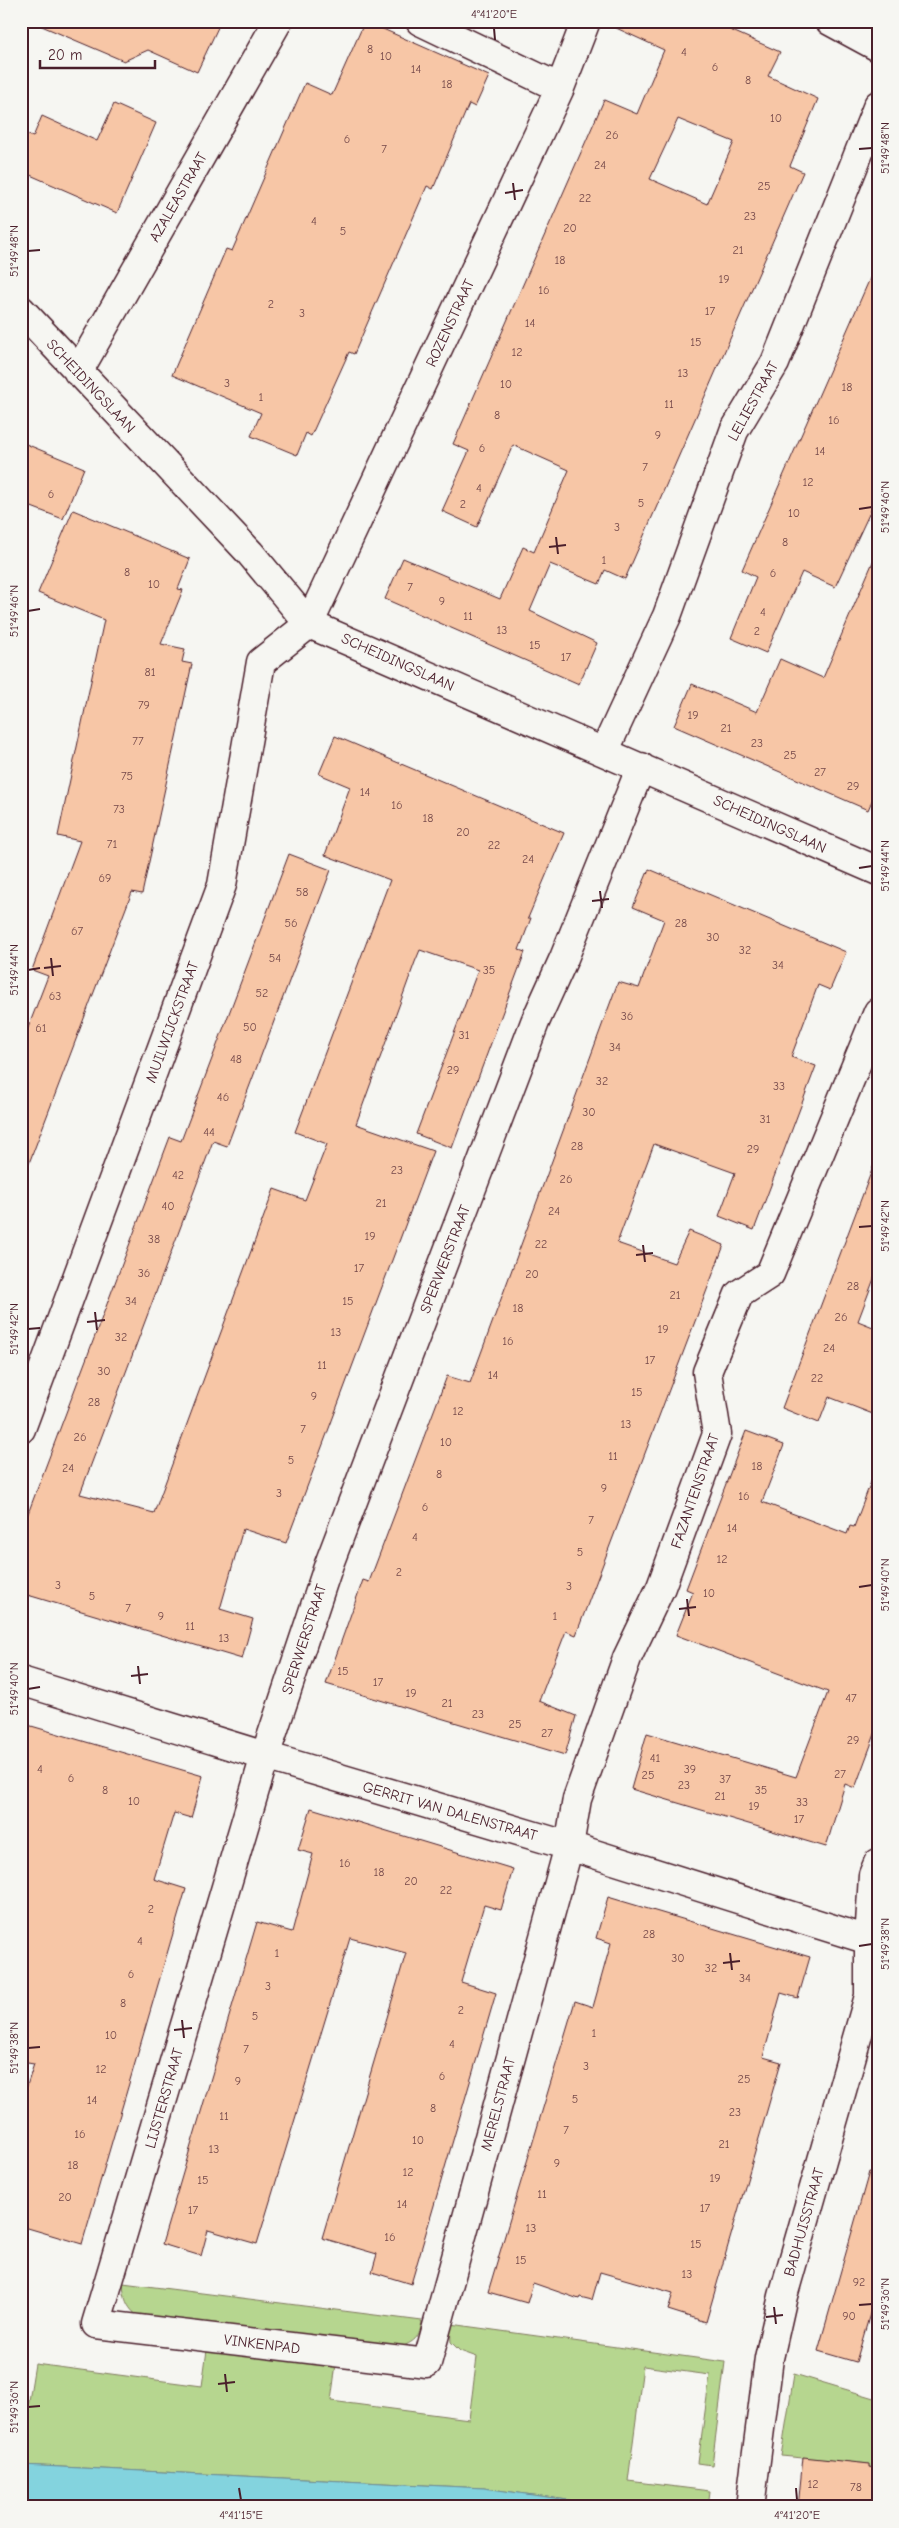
<svg xmlns="http://www.w3.org/2000/svg" width="899" height="2528" font-family="'Comic Neue',sans-serif">
	<rect width="100%" height="100%" fill="#f6f6f2"/>
	<filter id="ink" filterUnits="userSpaceOnUse"><feTurbulence type="fractalNoise" baseFrequency=".02" numOctaves="2"/><feDisplacementMap in="SourceGraphic" scale="10" xChannelSelector="R" yChannelSelector="G"/><feConvolveMatrix kernelMatrix="1 2 1 2 8 2 1 2 1" color-interpolation-filters="sRGB"/></filter>
	<g filter="url(#ink)">
		<!-- green -->
		<path fill="#b6d68f" stroke="#807a5d" d="M123 2283 422 2321C420 2336 416 2341 401 2347L142 2319C127 2309 124 2300 123 2283Z
			M450 2324 725 2362 712 2465 698 2463 710 2375 643 2366 628 2481 710 2491 708 2507H616L484 2488 21 2465V2413H27L35 2364 202 2386 207 2350 336 2364 331 2401 469 2419 477 2357 460 2351 451 2342Z
			M794 2374 878 2399V2469L870 2467 869 2464 781 2456Z"/>
		<!-- water -->
		<path fill="#83d3de" stroke="#6c8b96" d="M21 2465 484 2488 616 2507H137L129 2503 123 2507H21Z"/>
		<!-- building -->
		<path fill="#f7c6a6" stroke="#4a1f2b" fill-rule="evenodd" d="M30 21H221L197 72 148 50 124 61Z
			M365 21 489 76 475 107 469 104 433 189 427 186 354 354 349 352 311 436 306 433 297 455 251 436 261 413 172 375 226 249 232 251 305 83 332 95Z
			M601 21H710L780 52 768 76 818 99 790 166 803 172 625 579 605 570 599 584 550 564 530 611 597 643 579 684 385 599 403 558 500 599 523 547 534 552 569 470 513 445 477 527 442 511 469 451 453 444 604 100 637 114 664 50ZM678 119 734 142 707 204 650 179Z
			M114 104 156 123 117 213 21 171V132L33 137 42 116 97 141Z
			M878 260V495L835 587 802 572 766 653 731 638 756 577 742 570Z
			M21 442 84 468 63 519 21 503Z
			M73 510 190 559 178 589 183 590 161 644 185 649 182 662 192 664 142 894 132 892 23 1179H21V1046L48 976 32 970 80 841 58 836 104 620 38 593Z
			M878 550V787L868 810 674 726 692 684 757 712 780 659 823 678Z
			M335 736 564 833 528 918H531L519 950 525 952 452 1148 416 1134 478 970 420 950 415 962 356 1124 433 1151 286 1543 243 1529 220 1609 253 1619 242 1659 21 1593V1532L170 1137 181 1141 289 854 331 870 227 1146 213 1141 80 1494 154 1513 274 1189 305 1200 327 1144 295 1132 390 880 325 855 350 787 319 774Z
			M649 869 846 952 830 990 818 985 791 1057 816 1066 754 1230 719 1216 735 1173 654 1144 617 1243 674 1263 689 1231 724 1245 576 1635 566 1631 539 1701 576 1716 565 1755 326 1684 363 1580 369 1582 447 1376 470 1383 618 982 639 988 664 920 633 907Z
			M875 1162 878 1163V1268L858 1321 878 1329V1416L829 1397 819 1423 782 1408Z
			M746 1431 784 1445 762 1502 847 1534 850 1526 854 1527 875 1471 878 1472V1726L855 1788 845 1784 826 1847 631 1789 647 1733 796 1777 828 1692 676 1635 693 1592 686 1589Z
			M21 1723 203 1776 191 1818 174 1813 154 1879 186 1889 82 2244 21 2226V2104L34 2064 21 2062Z
			M311 1808 513 1869 501 1910 484 1905 461 1982 496 1993 411 2284 372 2272 377 2254 322 2238 406 1953 350 1938 257 2244 208 2230 201 2256 162 2244 257 1922 292 1932 313 1854 298 1850Z
			M608 1897 810 1957 798 1998 781 1993 763 2057 781 2062 706 2322 668 2310 673 2293 600 2272 592 2300 580 2297 579 2299 533 2283 527 2303 488 2292 575 2001 593 2007 611 1943 596 1938Z
			M869 2172 878 2173V2286L856 2362 818 2351Z
			M803 2457 870 2464V2467L878 2469V2507H798Z"/>
		<g fill="none" stroke-linecap="round" stroke-linejoin="round">
			<!-- street casing -->
			<g stroke="#4a1f2b" stroke-width="31">
				<path id="street" d="M420 21 560 88
					M830 21 878 47
					M21 310 250 553 309 624 878 871
					M78 372 278 21
					M604 752 667 616 734 431 775 363 878 105
					M641 767 564 958 535 1022 329 1564 265 1756 96 2324 427 2363 569 1846 577 1799 627 1658 661 1587 717 1434 707 1372 739 1294 770 1274 878 1012
					M21 1429 222 885 261 662 309 624 560 88 586 21
					M21 1681 265 1756 569 1846 878 1943
					M750 2507 769 2358 783 2296 869 1996V1941L873 1875 878 1863"/>
			</g>
			<!-- street -->
			<use href="#street" stroke="#f6f6f2" stroke-width="28"/>
		</g>
	</g>
	<!-- ticks -->
	<path fill="none" stroke="#4a1f2b" stroke-width="2" d="M494 28 495 40M859 149 872 148M513 183 515 200M505 193 523 190M28 251 40 250M859 509 872 507M556 537 558 554M549 547 566 545M28 611 40 609M859 868 872 866M600 891 602 908M592 901 609 899M51 958 53 976M44 968 61 966M28 970 40 968M859 1227 872 1226M643 1245 645 1262M636 1255 653 1253M95 1312 97 1330M87 1322 105 1320M28 1329 40 1328M859 1587 872 1585M687 1599 689 1616M679 1609 696 1607M138 1666 140 1684M131 1676 148 1674M28 1689 40 1687M859 1946 872 1944M730 1953 732 1970M723 1963 740 1961M182 2020 184 2038M174 2030 192 2028M28 2048 40 2047M859 2305 872 2304M774 2307 776 2324M766 2317 783 2315M225 2374 227 2392M218 2384 235 2382M28 2407 40 2406M239 2488 241 2500M796 2488 797 2500"/>
	<g text-anchor="middle" dominant-baseline="central" stroke-width="4.5" stroke-linejoin="round" paint-order="stroke">
		<!-- number labels -->
		<g font-size="12" fill="#75494a">
			<text x="370" y="49">8</text>
			<text x="684" y="52">4</text>
			<text x="386" y="56">10</text>
			<text x="715" y="67">6</text>
			<text x="416" y="69">14</text>
			<text x="748" y="80">8</text>
			<text x="447" y="84">18</text>
			<text x="776" y="118">10</text>
			<text x="612" y="135">26</text>
			<text x="347" y="139">6</text>
			<text x="384" y="149">7</text>
			<text x="600" y="165">24</text>
			<text x="764" y="186">25</text>
			<text x="585" y="198">22</text>
			<text x="750" y="216">23</text>
			<text x="314" y="221">4</text>
			<text x="570" y="228">20</text>
			<text x="343" y="231">5</text>
			<text x="738" y="250">21</text>
			<text x="560" y="260">18</text>
			<text x="724" y="279">19</text>
			<text x="544" y="290">16</text>
			<text x="271" y="304">2</text>
			<text x="710" y="311">17</text>
			<text x="302" y="313">3</text>
			<text x="530" y="323">14</text>
			<text x="696" y="342">15</text>
			<text x="517" y="352">12</text>
			<text x="683" y="373">13</text>
			<text x="227" y="383">3</text>
			<text x="506" y="384">10</text>
			<text x="847" y="387">18</text>
			<text x="261" y="397">1</text>
			<text x="669" y="404">11</text>
			<text x="497" y="415">8</text>
			<text x="834" y="420">16</text>
			<text x="658" y="435">9</text>
			<text x="482" y="448">6</text>
			<text x="820" y="451">14</text>
			<text x="645" y="467">7</text>
			<text x="808" y="482">12</text>
			<text x="479" y="488">4</text>
			<text x="51" y="494">6</text>
			<text x="641" y="503">5</text>
			<text x="463" y="504">2</text>
			<text x="794" y="513">10</text>
			<text x="617" y="527">3</text>
			<text x="785" y="542">8</text>
			<text x="604" y="560">1</text>
			<text x="127" y="572">8</text>
			<text x="773" y="573">6</text>
			<text x="154" y="584">10</text>
			<text x="410" y="587">7</text>
			<text x="442" y="601">9</text>
			<text x="763" y="612">4</text>
			<text x="468" y="616">11</text>
			<text x="502" y="630">13</text>
			<text x="757" y="631">2</text>
			<text x="535" y="645">15</text>
			<text x="566" y="657">17</text>
			<text x="150" y="672">81</text>
			<text x="144" y="705">79</text>
			<text x="693" y="715">19</text>
			<text x="726" y="728">21</text>
			<text x="138" y="741">77</text>
			<text x="757" y="743">23</text>
			<text x="790" y="755">25</text>
			<text x="820" y="772">27</text>
			<text x="127" y="776">75</text>
			<text x="853" y="786">29</text>
			<text x="365" y="792">14</text>
			<text x="397" y="805">16</text>
			<text x="119" y="809">73</text>
			<text x="428" y="818">18</text>
			<text x="463" y="832">20</text>
			<text x="112" y="844">71</text>
			<text x="494" y="845">22</text>
			<text x="528" y="859">24</text>
			<text x="105" y="878">69</text>
			<text x="302" y="892">58</text>
			<text x="291" y="923">56</text>
			<text x="681" y="923">28</text>
			<text x="77" y="931">67</text>
			<text x="713" y="937">30</text>
			<text x="745" y="950">32</text>
			<text x="275" y="958">54</text>
			<text x="778" y="965">34</text>
			<text x="489" y="970">35</text>
			<text x="262" y="993">52</text>
			<text x="55" y="996">63</text>
			<text x="627" y="1016">36</text>
			<text x="250" y="1027">50</text>
			<text x="41" y="1028">61</text>
			<text x="464" y="1035">31</text>
			<text x="615" y="1047">34</text>
			<text x="236" y="1059">48</text>
			<text x="453" y="1070">29</text>
			<text x="602" y="1081">32</text>
			<text x="779" y="1086">33</text>
			<text x="223" y="1097">46</text>
			<text x="589" y="1112">30</text>
			<text x="765" y="1119">31</text>
			<text x="209" y="1132">44</text>
			<text x="577" y="1146">28</text>
			<text x="753" y="1149">29</text>
			<text x="397" y="1170">23</text>
			<text x="178" y="1175">42</text>
			<text x="566" y="1179">26</text>
			<text x="381" y="1203">21</text>
			<text x="168" y="1206">40</text>
			<text x="554" y="1211">24</text>
			<text x="370" y="1236">19</text>
			<text x="154" y="1239">38</text>
			<text x="541" y="1244">22</text>
			<text x="359" y="1268">17</text>
			<text x="144" y="1273">36</text>
			<text x="532" y="1274">20</text>
			<text x="853" y="1286">28</text>
			<text x="675" y="1295">21</text>
			<text x="131" y="1301">34</text>
			<text x="348" y="1301">15</text>
			<text x="518" y="1308">18</text>
			<text x="841" y="1317">26</text>
			<text x="663" y="1329">19</text>
			<text x="336" y="1332">13</text>
			<text x="121" y="1337">32</text>
			<text x="508" y="1341">16</text>
			<text x="829" y="1348">24</text>
			<text x="650" y="1360">17</text>
			<text x="322" y="1365">11</text>
			<text x="104" y="1371">30</text>
			<text x="493" y="1375">14</text>
			<text x="817" y="1378">22</text>
			<text x="637" y="1392">15</text>
			<text x="314" y="1396">9</text>
			<text x="94" y="1402">28</text>
			<text x="458" y="1411">12</text>
			<text x="626" y="1424">13</text>
			<text x="303" y="1429">7</text>
			<text x="80" y="1437">26</text>
			<text x="446" y="1442">10</text>
			<text x="613" y="1456">11</text>
			<text x="291" y="1460">5</text>
			<text x="757" y="1466">18</text>
			<text x="68" y="1468">24</text>
			<text x="439" y="1474">8</text>
			<text x="604" y="1488">9</text>
			<text x="279" y="1493">3</text>
			<text x="744" y="1496">16</text>
			<text x="425" y="1507">6</text>
			<text x="591" y="1520">7</text>
			<text x="732" y="1528">14</text>
			<text x="415" y="1537">4</text>
			<text x="580" y="1552">5</text>
			<text x="722" y="1559">12</text>
			<text x="399" y="1572">2</text>
			<text x="58" y="1585">3</text>
			<text x="569" y="1586">3</text>
			<text x="709" y="1593">10</text>
			<text x="92" y="1596">5</text>
			<text x="128" y="1608">7</text>
			<text x="161" y="1616">9</text>
			<text x="555" y="1616">1</text>
			<text x="190" y="1626">11</text>
			<text x="224" y="1638">13</text>
			<text x="343" y="1671">15</text>
			<text x="378" y="1682">17</text>
			<text x="411" y="1693">19</text>
			<text x="851" y="1698">47</text>
			<text x="447" y="1703">21</text>
			<text x="478" y="1714">23</text>
			<text x="515" y="1724">25</text>
			<text x="547" y="1733">27</text>
			<text x="853" y="1740">29</text>
			<text x="655" y="1758">41</text>
			<text x="40" y="1769">4</text>
			<text x="690" y="1769">39</text>
			<text x="840" y="1774">27</text>
			<text x="648" y="1775">25</text>
			<text x="71" y="1778">6</text>
			<text x="725" y="1779">37</text>
			<text x="684" y="1785">23</text>
			<text x="105" y="1790">8</text>
			<text x="761" y="1790">35</text>
			<text x="720" y="1796">21</text>
			<text x="134" y="1801">10</text>
			<text x="802" y="1802">33</text>
			<text x="754" y="1806">19</text>
			<text x="799" y="1819">17</text>
			<text x="345" y="1863">16</text>
			<text x="379" y="1872">18</text>
			<text x="411" y="1881">20</text>
			<text x="446" y="1890">22</text>
			<text x="151" y="1909">2</text>
			<text x="649" y="1934">28</text>
			<text x="140" y="1941">4</text>
			<text x="277" y="1953">1</text>
			<text x="678" y="1958">30</text>
			<text x="711" y="1968">32</text>
			<text x="131" y="1974">6</text>
			<text x="745" y="1978">34</text>
			<text x="268" y="1986">3</text>
			<text x="123" y="2003">8</text>
			<text x="461" y="2010">2</text>
			<text x="255" y="2016">5</text>
			<text x="594" y="2033">1</text>
			<text x="111" y="2035">10</text>
			<text x="452" y="2044">4</text>
			<text x="246" y="2049">7</text>
			<text x="586" y="2066">3</text>
			<text x="101" y="2069">12</text>
			<text x="442" y="2076">6</text>
			<text x="744" y="2079">25</text>
			<text x="238" y="2081">9</text>
			<text x="575" y="2099">5</text>
			<text x="92" y="2100">14</text>
			<text x="433" y="2108">8</text>
			<text x="735" y="2112">23</text>
			<text x="224" y="2116">11</text>
			<text x="566" y="2130">7</text>
			<text x="80" y="2134">16</text>
			<text x="418" y="2140">10</text>
			<text x="724" y="2144">21</text>
			<text x="214" y="2149">13</text>
			<text x="557" y="2163">9</text>
			<text x="73" y="2165">18</text>
			<text x="408" y="2172">12</text>
			<text x="715" y="2178">19</text>
			<text x="203" y="2180">15</text>
			<text x="542" y="2194">11</text>
			<text x="65" y="2197">20</text>
			<text x="402" y="2204">14</text>
			<text x="705" y="2208">17</text>
			<text x="193" y="2210">17</text>
			<text x="531" y="2228">13</text>
			<text x="390" y="2237">16</text>
			<text x="696" y="2244">15</text>
			<text x="521" y="2260">15</text>
			<text x="687" y="2274">13</text>
			<text x="859" y="2282">92</text>
			<text x="849" y="2316">90</text>
			<text x="813" y="2484">12</text>
			<text x="856" y="2487">78</text>
		</g>
		<!-- street labels -->
		<g font-size="15" fill="#4a1f2b" stroke="#f6f6f2">
			<text transform="translate(178 197) rotate(-60)">AZALEASTRAAT</text>
			<text transform="translate(450 323) rotate(-65)">ROZENSTRAAT</text>
			<text transform="translate(91 386) rotate(47)">SCHEIDINGSLAAN</text>
			<text transform="translate(753 401) rotate(-61)">LELIESTRAAT</text>
			<text transform="translate(398 662) rotate(24)">SCHEIDINGSLAAN</text>
			<text transform="translate(770 824) rotate(24)">SCHEIDINGSLAAN</text>
			<text transform="translate(172 1022) rotate(-70)">MUILWIJCKSTRAAT</text>
			<text transform="translate(445 1259) rotate(-69)">SPERWERSTRAAT</text>
			<text transform="translate(695 1491) rotate(-71)">FAZANTENSTRAAT</text>
			<text transform="translate(304 1639) rotate(-72)">SPERWERSTRAAT</text>
			<text transform="translate(450 1811) rotate(16)">GERRIT VAN DALENSTRAAT</text>
			<text transform="translate(164 2098) rotate(-74)">LIJSTERSTRAAT</text>
			<text transform="translate(498 2104) rotate(-75)">MERELSTRAAT</text>
			<text transform="translate(804 2222) rotate(-74)">BADHUISSTRAAT</text>
			<text transform="translate(262 2344) rotate(7)">VINKENPAD</text>
		</g>
	</g>
	<!-- margin -->
	<rect width="899" height="2528" fill="none" stroke="#f6f6f2" stroke-width="55"/>
	<!-- scale -->
	<path d="M40 60v8h115v-8" fill="none" stroke="#4a1f2b" stroke-width="2.5"/>
	<text x="48" y="60" font-size="15" fill="#4a1f2b" stroke="#f6f6f2" stroke-width="4" paint-order="stroke">20 m</text>
	<rect x="28" y="28" width="844" height="2472" fill="none" stroke="#4a1f2b" stroke-width="2"/>
	<g font-size="12" text-anchor="middle" fill="#4a1f2b">
		<text x="494" y="18">4°41'20"E</text>
		<text transform="translate(885 148) rotate(-90)" y="4">51°49'48"N</text>
		<text transform="translate(14 251) rotate(-90)" y="4">51°49'48"N</text>
		<text transform="translate(885 507) rotate(-90)" y="4">51°49'46"N</text>
		<text transform="translate(14 611) rotate(-90)" y="4">51°49'46"N</text>
		<text transform="translate(885 866) rotate(-90)" y="4">51°49'44"N</text>
		<text transform="translate(14 970) rotate(-90)" y="4">51°49'44"N</text>
		<text transform="translate(885 1226) rotate(-90)" y="4">51°49'42"N</text>
		<text transform="translate(14 1329) rotate(-90)" y="4">51°49'42"N</text>
		<text transform="translate(885 1585) rotate(-90)" y="4">51°49'40"N</text>
		<text transform="translate(14 1689) rotate(-90)" y="4">51°49'40"N</text>
		<text transform="translate(885 1944) rotate(-90)" y="4">51°49'38"N</text>
		<text transform="translate(14 2048) rotate(-90)" y="4">51°49'38"N</text>
		<text transform="translate(885 2304) rotate(-90)" y="4">51°49'36"N</text>
		<text transform="translate(14 2407) rotate(-90)" y="4">51°49'36"N</text>
		<text x="241" y="2519">4°41'15"E</text>
		<text x="797" y="2519">4°41'20"E</text>
	</g>
</svg>
